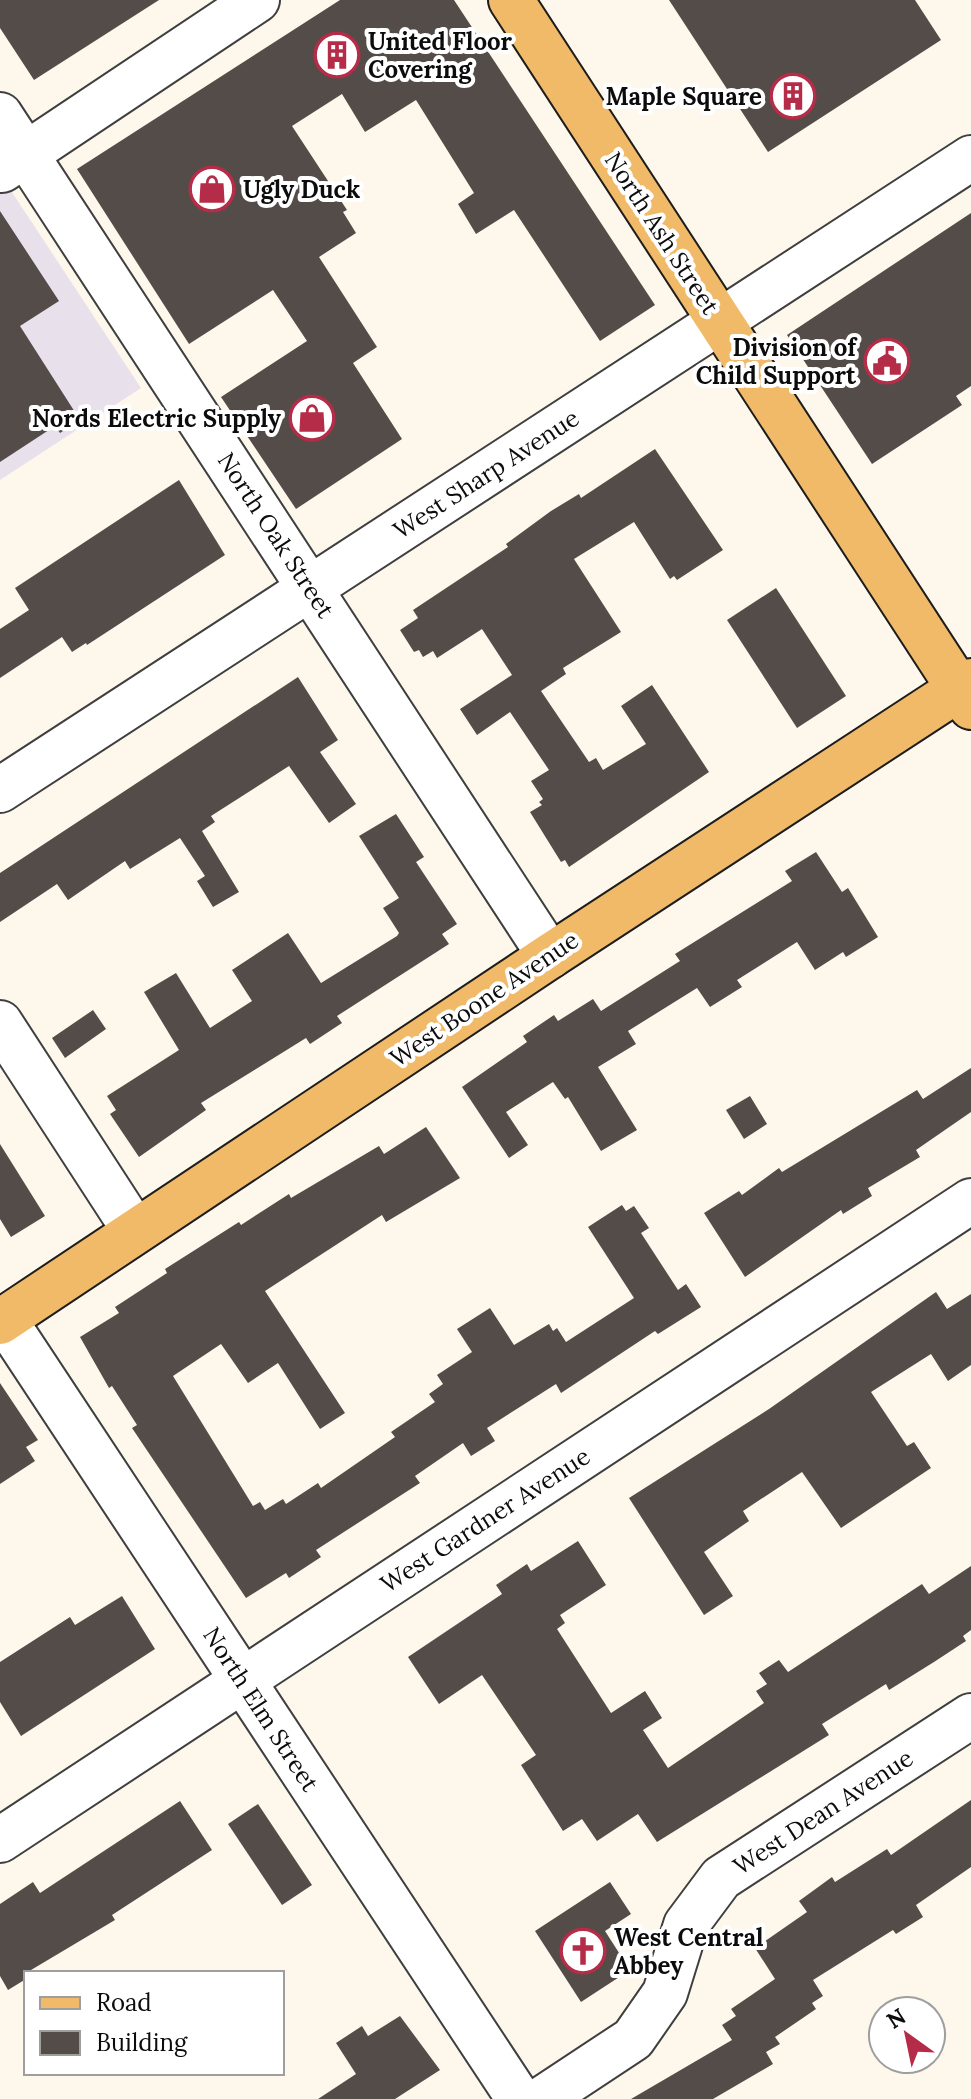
<svg xmlns="http://www.w3.org/2000/svg" width="971" height="2099" font-family="Lora,serif">
	<rect width="100%" height="100%" fill="#fef8ec"/>
	<!-- industrial -->
	<path fill="#e8e1eb" d="M0 174 141 388 0 480Z"/>
	<!-- building -->
	<path fill="#544c49" d="M0 0H159L34 80 0 28Z
		M340 0H454L655 305 600 341 514 210 476 234 458 204 474 193 416 100 365 132 342 94 292 126 347 210 343 212 356 233 319 257 377 347 353 363 402 439 296 509 221 397 307 341 273 290 189 344 77 169Z
		M669 0H915L941 40 768 152Z
		M0 211 59 301 20 326 80 420 60 433 55 426 0 462Z
		M971 213V386L956 396 962 405 872 464 787 335Z
		M655 449 723 550 677 580 674 576 670 579 634 522 574 559 621 632 563 668 566 674 541 691 589 762 596 758 603 770 646 744 621 706 652 685 709 772 569 867 565 860 561 862 530 812 542 805 539 802 543 799 531 781 549 770 510 712 477 735 460 709 512 675 482 629 437 658 433 651 423 657 419 650 414 652 400 630 418 618 413 610 508 547 506 544 551 511 579 494 581 498Z
		M179 480 225 555 87 645 86 643 72 652 62 637 0 678V629L29 610 15 588Z
		M776 588 846 696 797 728 727 620Z
		M298 677 338 740 320 752 356 804 329 823 289 766 211 816 215 822 202 831 239 892 213 907 197 881 205 876 180 838 130 869 125 861 68 900 57 884 0 922V873Z
		M396 814 424 857 416 862 457 924 442 934 449 944 337 1016 342 1023 310 1044 306 1038 201 1103 206 1110 139 1157 110 1114 116 1110 107 1096 179 1050 144 992 176 973 210 1028 252 1001 232 970 288 933 321 983 397 936 399 933 383 908 399 898 359 836Z
		M816 852 842 892 848 888 878 937 846 957 843 952 815 970 797 942 737 980 742 987 710 1007 697 988 628 1031 636 1044 598 1067 637 1130 601 1151 568 1097 565 1099 553 1082 506 1112 528 1145 509 1158 462 1087 527 1042 523 1036 554 1015 558 1021 593 999 601 1011 680 961 675 954 792 881 785 871Z
		M93 1010 106 1029 65 1058 52 1038Z
		M971 1068V1112L916 1150 920 1157 868 1188 872 1196 843 1214 841 1210 745 1277 704 1213 739 1191 742 1195 779 1168 782 1172 917 1090 923 1099Z
		M750 1096 767 1124 744 1139 726 1110Z
		M426 1127 460 1178 386 1222 382 1215 265 1291 345 1413 320 1429 278 1363 248 1383 221 1344 173 1376 253 1506 260 1502 265 1510 283 1499 286 1504 318 1483 321 1488 395 1437 391 1432 435 1402 429 1394 443 1384 437 1375 472 1352 457 1329 490 1308 514 1345 549 1324 553 1331 557 1328 566 1342 634 1298 588 1227 622 1205 626 1211 634 1206 649 1228 641 1233 678 1290 686 1284 701 1307 658 1334 655 1331 561 1393 556 1384 487 1428 495 1441 471 1456 463 1443 415 1476 420 1483 316 1550 321 1557 289 1578 286 1573 246 1598 132 1428 137 1425 112 1386 109 1388 80 1337 119 1313 115 1307 167 1273 165 1269 239 1222 241 1225 289 1194 291 1198 379 1146 384 1154Z
		M0 1144 45 1216 11 1237 0 1219Z
		M936 1292 947 1309 971 1294V1365L948 1381 931 1354 871 1392 907 1446 914 1442 931 1468 841 1528 802 1472 743 1511 749 1521 704 1552 733 1596 704 1615 629 1498 769 1409Z
		M0 1383 38 1440 26 1447 35 1461 0 1484Z
		M578 1541 606 1585 560 1615 565 1623 557 1629 611 1713 645 1691 662 1718 643 1730 668 1768 764 1703 756 1691 767 1684 759 1673 779 1660 788 1672 922 1584 929 1594 971 1566V1630L963 1636 966 1641 934 1662 889 1690 886 1684 822 1724 829 1735 657 1842 638 1814 597 1841 582 1819 563 1831 521 1765 536 1755 482 1675 439 1704 408 1657 502 1594 496 1585 527 1564 531 1571Z
		M122 1596 155 1649 21 1736 0 1702V1662L70 1617 75 1625Z
		M971 1800V1867L916 1905 923 1917 896 1934 893 1930 813 1980 823 1996 812 2003 816 2009 775 2037 780 2044 766 2052 773 2064 713 2099H631L732 2040 722 2025 736 2016 731 2009 775 1979 755 1948 807 1912 799 1901 832 1877 835 1882 887 1849 891 1855Z
		M180 1801 212 1850 112 1915 115 1920 26 1973V1979L8 1990 0 1976V1904L33 1882 40 1893Z
		M258 1804 312 1885 282 1905 228 1824Z
		M610 1882 631 1914 605 1931 630 1970 581 2002 535 1931Z
		M400 2016 440 2070 395 2099H318L356 2074 336 2043 362 2026 368 2036Z"/>
	<g fill="none" stroke-linecap="round" stroke-linejoin="round">
		<!-- minor casing -->
		<g stroke="#3f3f3f" stroke-width="48">
			<path id="minor" d="M0 115 550 956
				M2 170 257 0
				M0 790 971 158
				M0 1023 135 1231
				M4 1319 519 2099
				M0 1840 971 1201
				M542 2099 633 2039 665 1993 686 1925 721 1878 971 1716"/>
		</g>
		<!-- major casing -->
		<g stroke="#1d1d1d" stroke-width="48">
			<path id="major" d="M511 0 971 707
				M0 1322 550 956 971 681"/>
		</g>
		<!-- minor -->
		<use href="#minor" stroke="#fff" stroke-width="44"/>
		<!-- major -->
		<use href="#major" stroke="#f1ba69" stroke-width="44"/>
	</g>
	<!-- icons -->
	<defs>
		<g id="building-ring" transform="scale(2.3)"><circle r="9.5" fill="#fff" stroke="#b42c48" stroke-width="1.5"/><path d="M-4-6H4V6H1V3H-1V6H-4ZM-2.5-4.3h1.7v1.8h-1.7ZM.8-4.3h1.7v1.8H.8ZM-2.5-1h1.7V.8h-1.7ZM.8-1h1.7V.8H.8Z" fill="#b42c48"/></g>
		<g id="shop-ring" transform="scale(2.3)"><circle r="9.5" fill="#fff" stroke="#b42c48" stroke-width="1.5"/><path d="M-5-2.5h2.3a2.7 3.5 0 0 1 5.4 0H5L5.5 6h-11ZM-1.5-2.5h3a1.5 2.3 0 0 0-3 0Z" fill="#b42c48"/></g>
		<g id="civic-ring" transform="scale(2.3)"><circle r="9.5" fill="#fff" stroke="#b42c48" stroke-width="1.5"/><path d="M-.6-6.5H3V-4.5H.6V-3L4-1V1h2V6H-6V1h2V-1L-.6-3ZM-1.2 2.5V6h2.4V2.5Z" fill="#b42c48"/></g>
		<g id="church-ring" transform="scale(2.3)"><circle r="9.5" fill="#fff" stroke="#b42c48" stroke-width="1.5"/><path d="M-1.2-6h2.4v3.5h3.3v2.4h-3.3V6h-2.4V-.1h-3.3v-2.4h3.3Z" fill="#b42c48"/></g>
	</defs>
	<g fill-rule="evenodd">
		<use href="#building-ring" x="337" y="55"/>
		<use href="#building-ring" x="793" y="96"/>
		<use href="#shop-ring" x="212" y="189"/>
		<use href="#civic-ring" x="887" y="361"/>
		<use href="#shop-ring" x="312" y="418"/>
		<use href="#church-ring" x="583" y="1951"/>
	</g>
	<g text-anchor="middle" dominant-baseline="central" stroke-width="8" stroke-linejoin="round" paint-order="stroke">
		<!-- poi labels -->
		<g font-size="24" font-weight="bold" fill="#0c0c0c" stroke="#fff" text-anchor="start">
			<text x="368" y="41">United Floor<tspan x="368" dy="28">Covering</tspan></text>
			<text x="762" y="96" text-anchor="end">Maple Square</text>
			<text x="243" y="189">Ugly Duck</text>
			<text x="856" y="347" text-anchor="end">Division of<tspan x="856" dy="28">Child Support</tspan></text>
			<text x="281" y="418" text-anchor="end">Nords Electric Supply</text>
			<text x="614" y="1937">West Central<tspan x="614" dy="28">Abbey</tspan></text>
		</g>
		<!-- street labels -->
		<g font-size="24" fill="#0c0c0c" stroke="#fff">
			<text transform="translate(662 233) rotate(57)">North Ash Street</text>
			<text transform="translate(486 474) rotate(-33)">West Sharp Avenue</text>
			<text transform="translate(276 535) rotate(57)">North Oak Street</text>
			<text transform="translate(484 999) rotate(-34)">West Boone Avenue</text>
			<text transform="translate(485 1520) rotate(-33)">West Gardner Avenue</text>
			<text transform="translate(261 1709) rotate(57)">North Elm Street</text>
			<text transform="translate(823 1812) rotate(-33)">West Dean Avenue</text>
		</g>
	</g>
	<!-- legend -->
	<rect x="24" y="1971" width="260" height="104" fill="#ffffff" stroke="#9e9e9e" stroke-width="2"/>
	<rect x="40" y="1997" width="40" height="12" fill="#f1ba69" stroke="#9e9e9e" stroke-width="2"/>
	<text x="96" y="2011" font-size="24" fill="#0c0c0c">Road</text>
	<rect x="40" y="2031" width="40" height="24" fill="#544c49" stroke="#9e9e9e" stroke-width="2"/>
	<text x="96" y="2051" font-size="24" fill="#0c0c0c">Building</text>
	<!-- north arrow -->
	<g transform="translate(907 2035) rotate(327)"><circle r="38" fill="#ffffff" stroke="#9e9e9e" stroke-width="2"/>
	<path d="M0-6L14 30L0 20L-14 30Z" fill="#b42c48"/>
	<text y="-12" font-size="22" font-weight="bold" text-anchor="middle" fill="#0c0c0c">N</text>
	</g>
</svg>
